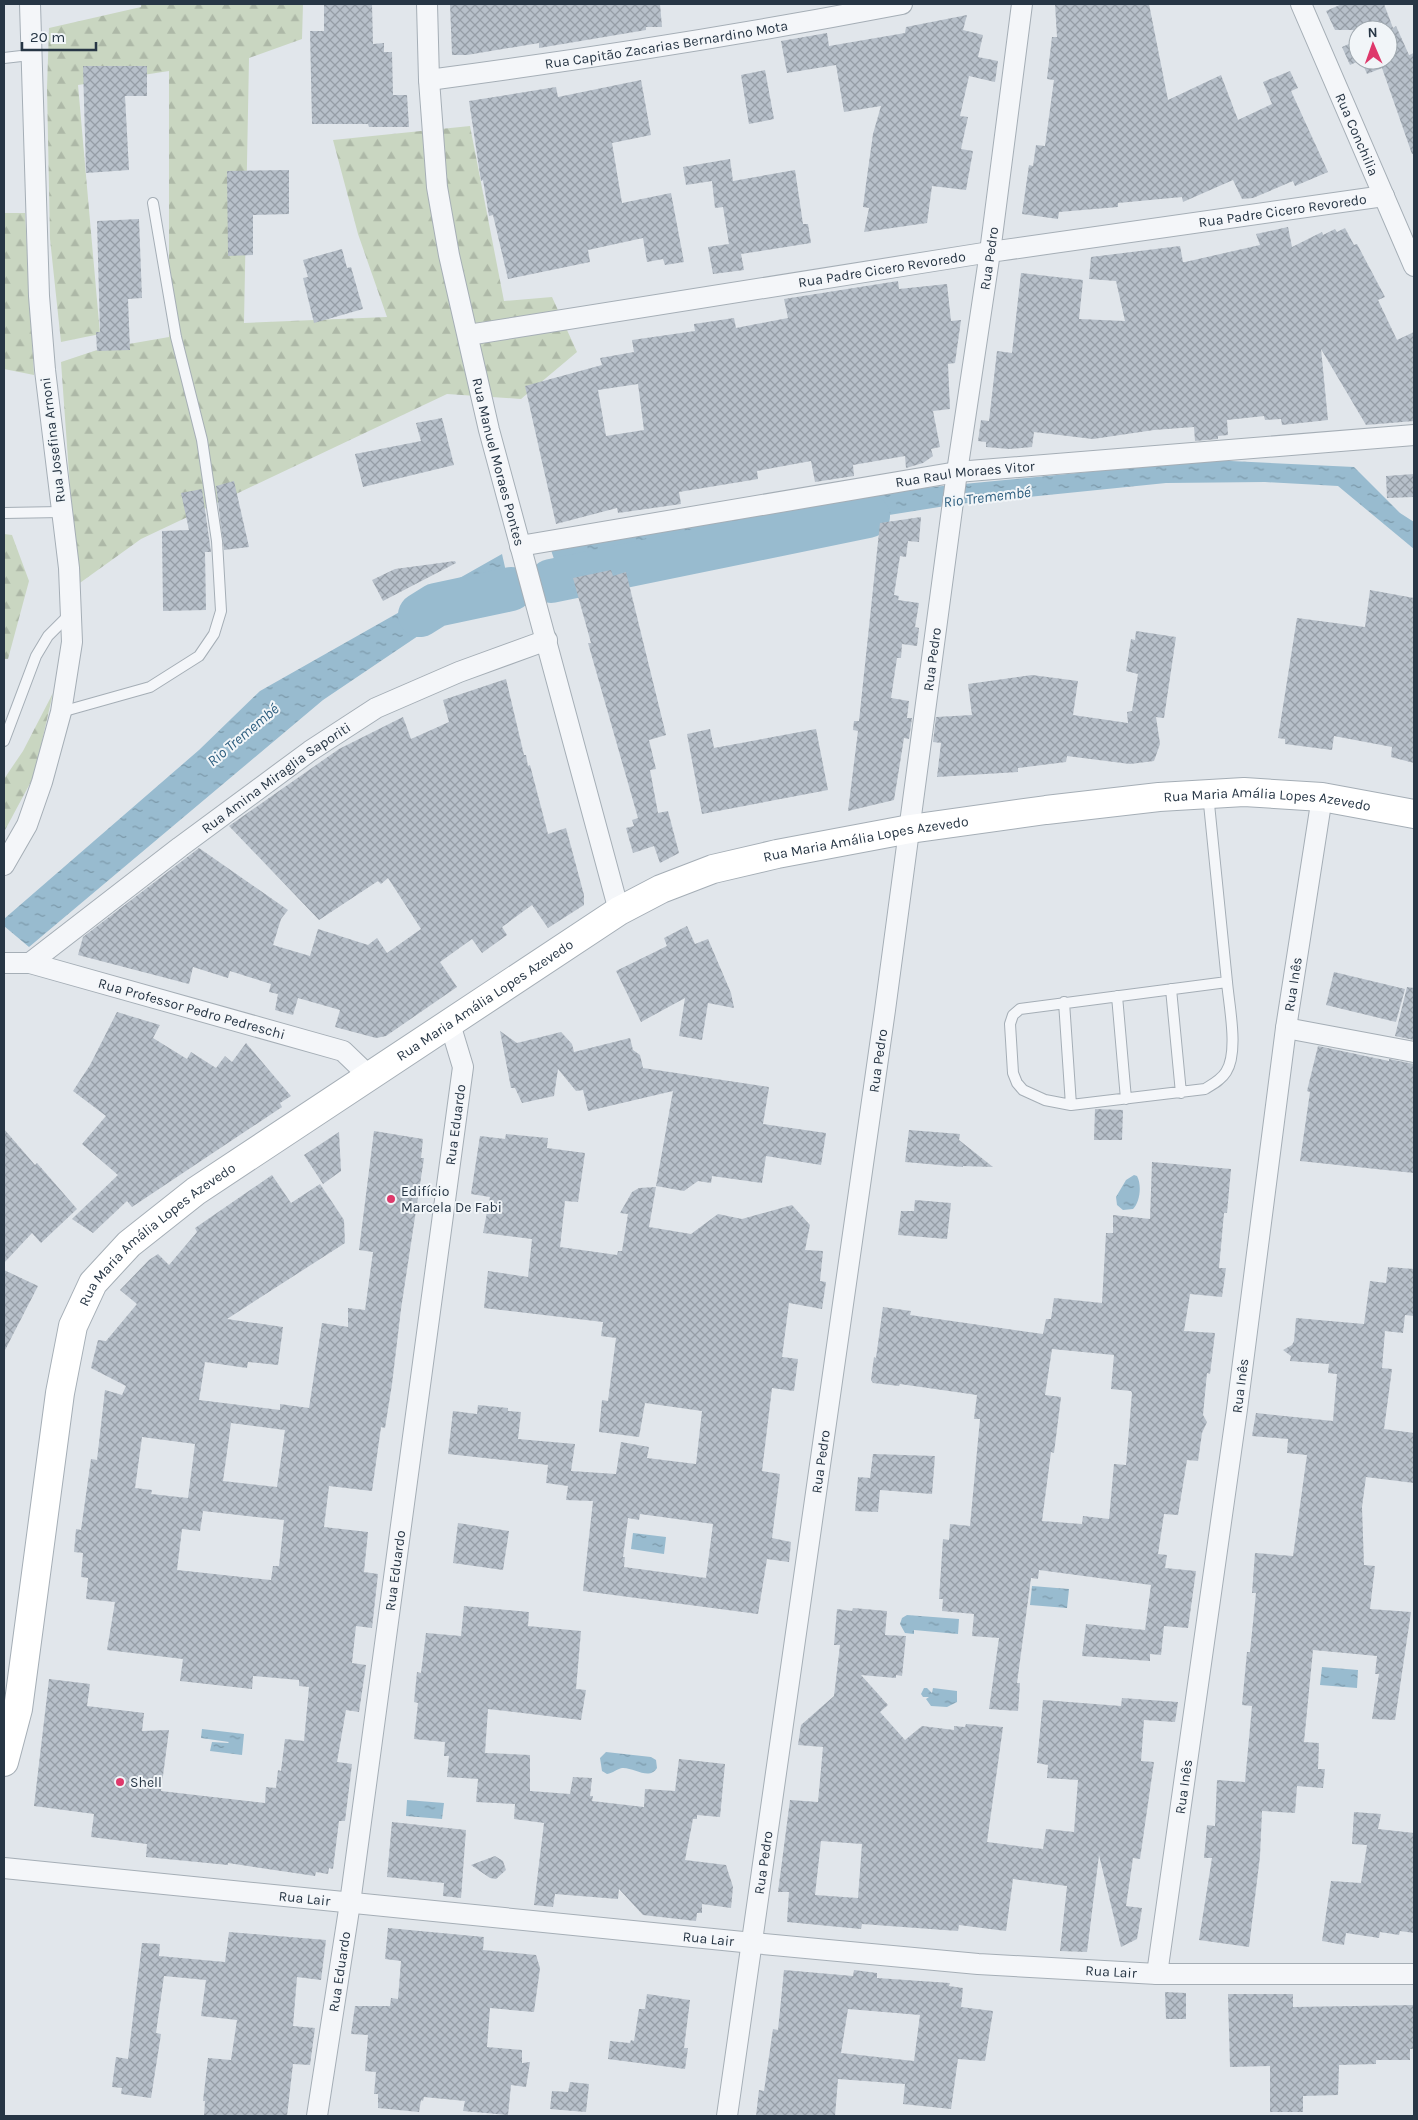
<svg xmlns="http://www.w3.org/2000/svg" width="1418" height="2120" font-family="Karla,sans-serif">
	<defs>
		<pattern id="forest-firs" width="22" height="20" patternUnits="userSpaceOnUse" patternTransform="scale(1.25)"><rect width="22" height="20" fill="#c9d6c1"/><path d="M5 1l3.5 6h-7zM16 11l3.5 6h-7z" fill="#adb8a7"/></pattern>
		<pattern id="water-ripples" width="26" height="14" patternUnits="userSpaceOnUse" patternTransform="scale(1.25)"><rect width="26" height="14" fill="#98bbcf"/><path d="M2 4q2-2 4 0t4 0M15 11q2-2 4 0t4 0" fill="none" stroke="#7c99aa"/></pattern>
		<pattern id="building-cross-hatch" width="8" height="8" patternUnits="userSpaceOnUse" patternTransform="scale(1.25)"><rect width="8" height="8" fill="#b7c0ca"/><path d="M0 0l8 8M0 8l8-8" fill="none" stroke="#959da6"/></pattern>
	</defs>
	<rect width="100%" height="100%" fill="#e1e6eb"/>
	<!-- forest -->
	<path fill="url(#forest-firs)" d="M141 4H303L302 39 249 58 244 323 387 317 358 234 333 140 470 126 504 301 552 297 577 352 521 399 447 394 141 539 77 585 61 362 100 349 169 337V71L78 85 100 334 61 342 50 239 47 88 49 28 141 7Z
		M4 213H25L34 375 4 369Z
		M4 534 12 535 29 581 8 659H4Z
		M53 693 34 776 4 832V779L23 751Z"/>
	<!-- water -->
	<path fill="url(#water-ripples)" d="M1210 460 1354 467 1400 513 1414 522V549L1338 486 1265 482 1166 483 958 504 557 568 550 547 912 489Z
		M502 554 507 576 323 700 29 947 4 926V919L199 750 260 691Z
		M1134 1175 1137 1176C1142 1185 1140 1202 1133 1209L1123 1210 1117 1205 1116 1197 1126 1180Z
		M633 1533 666 1537 664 1554 631 1549Z
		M1032 1586 1069 1589 1067 1608 1030 1605Z
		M907 1615 959 1619 958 1634 914 1630V1634L905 1633 900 1624 902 1618Z
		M1322 1667 1358 1670 1357 1688 1320 1685Z
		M924 1688H927L932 1693 933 1688 957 1691V1702L947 1707 931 1706 926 1699 929 1697H923L921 1694Z
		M202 1729 244 1734 242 1755 210 1751 212 1742 228 1743 229 1742 201 1738Z
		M606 1752 651 1757 656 1760 657 1768C649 1781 634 1767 622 1768 617 1769 613 1773 607 1774L602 1771 600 1758Z
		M407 1800 444 1803 442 1819 406 1816Z"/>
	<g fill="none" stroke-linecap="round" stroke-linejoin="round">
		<!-- river -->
		<path stroke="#98bbcf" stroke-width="44" d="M551 581 868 516
			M420 615 436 605 511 589"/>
	</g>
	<!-- building -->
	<path fill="url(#building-cross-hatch)" fill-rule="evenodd" d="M324 4H372L373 44 384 43V52H392L393 95H407L409 127H369L368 124H312L310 31H324Z
		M450 4H660L662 27H646V30L539 48V43L467 55H452Z
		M1055 4H1149L1168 100 1221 75 1238 120 1272 104 1263 82 1290 71 1298 88 1291 91 1328 172 1295 186 1293 181 1253 198 1242 199 1233 180 1183 202 1182 197 1118 203V207L1059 212 1058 219 1022 214 1029 165 1033 166 1036 145 1045 146 1054 80 1047 79 1052 37H1057Z
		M1342 4H1384L1393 28 1396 26 1409 55 1414 53V154H1412L1382 68 1367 74 1361 60H1388V30H1335L1326 11Z
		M967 15 963 30 983 35 978 57 998 61 995 82 969 76 960 116 968 117 961 149 973 151 966 190 932 186 927 223 864 232 869 208 863 207 866 184 873 134 881 106 844 112 836 65 787 73 781 41 827 33 829 46 905 33 906 27Z
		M1358 40V60H1361L1350 65 1342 47Z
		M83 66H147V96H125L129 170 86 173Z
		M765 70 774 119 749 124 741 75Z
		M641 80 651 135 612 143 622 203 671 193 684 262 665 265 663 259 647 262 643 238 588 250 590 262 508 279 493 215 489 216 483 180 481 181 469 101 556 87 558 97Z
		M730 159 733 181 795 170 803 224H808L811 243 741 254 744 270 713 274 708 247 729 244 723 207 715 208 712 181 686 185 683 167Z
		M289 170V214L253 215V255L228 256 227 171Z
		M139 219 142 298 128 299 130 350 97 351 96 332H100L97 221Z
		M1288 227 1292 247 1322 232 1323 235 1335 229 1337 232 1345 228 1354 245 1357 244 1385 297 1378 300 1397 340 1414 332V421L1366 425 1321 349 1328 420 1282 425 1281 419 1265 420 1264 416 1227 420 1228 435 1218 436V439L1195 441 1194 427 1154 430 1093 439 1034 432 1032 447 1009 449 986 447V442L978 441 981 420 989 421 997 351 1012 353 1021 273 1083 280 1079 319 1125 321 1116 281 1089 279 1091 257 1180 246 1183 262H1185L1260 245 1256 234Z
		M342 249 347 268 351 267 363 309 314 323 303 278 308 277 303 260Z
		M898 281 899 289 947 284 951 321 961 320 955 363 948 364 950 409 933 411 940 447 931 449 933 456 923 463 906 468 905 456 853 465 854 476 815 482 811 461 757 471 758 479 679 492 681 504 618 513 617 508 556 524 525 386 602 365 600 358 634 352 632 340 695 331 694 324 734 318 736 328 788 318 784 299ZM638 384 644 430 606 436 598 390Z
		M442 418 454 465 363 487 355 454 421 441 416 423Z
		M1414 474V497L1387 498 1386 476Z
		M234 481 249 547 224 550 216 486Z
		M202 489 211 552H205L206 610 163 611 162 531 189 530 181 493Z
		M921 517 919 542 908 541 906 557 900 556 894 595 899 596 898 600 919 603 915 627 919 628 917 646 902 644 901 658H897L891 698 909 701 907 718H912L909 739 904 738 894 800 848 811 858 731 853 730 854 721H859L880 523Z
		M455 561 456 563 383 601 372 580 395 569Z
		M611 570 613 576 626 572 666 735 649 740 656 769 650 770 658 813 668 811 679 853 660 863 654 846 633 853 626 828 634 826 632 820 638 818 588 643H591L573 578Z
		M1370 590 1414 598V763L1391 757 1392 747 1334 736 1332 750 1285 744V739L1278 738 1297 618 1365 627Z
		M1136 631 1176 637 1164 718 1156 717 1160 744 1154 761 1130 764 1067 756 1066 762 1018 768V772L937 777 941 743 933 742 936 717 972 715 968 684 1032 675 1078 681 1073 715 1128 723 1127 712 1132 711 1138 674 1126 671 1131 639 1135 640Z
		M506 679 524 755H526L528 766 530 765 548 834 566 828 584 895V905L548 928 532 905 502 927 507 935 482 953 472 939 440 962 457 987 386 1036 376 1038 335 1027 340 1010 298 998 293 1015 275 1010 278 994 269 992 271 984 230 971 228 978 193 967 189 984 78 955 83 937 199 848 288 910 281 919 273 945 310 956 318 929 368 945 377 938 387 953 421 929 388 878 381 884 378 881 319 920 229 826 339 749 403 717 411 739 449 722 443 700Z
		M710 729 714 748 816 729 828 790 702 814 687 734Z
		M687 926 695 944 708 939 731 993 734 1008 708 1003 702 1040 679 1036 685 998 641 1022 616 971 667 946 664 938Z
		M1334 972 1405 989 1396 1022 1326 1005Z
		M1407 987 1414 988V1040L1395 1036Z
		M117 1012 160 1025 153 1038 187 1059 191 1052 216 1068 225 1056 232 1062 246 1043 291 1096 280 1103 282 1107 132 1207 127 1201 93 1233 72 1219 118 1175 82 1144 106 1116 73 1091 90 1065Z
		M500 1031 517 1043 561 1032 572 1044 574 1052 630 1038 633 1050 640 1055 643 1068 769 1087 763 1124 826 1133 821 1165 766 1156 762 1183 712 1176 711 1183 698 1181 684 1191 656 1186 673 1091 588 1111 583 1090 576 1091 558 1069 554 1096 522 1103 515 1088H511Z
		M1318 1046 1389 1061V1059L1414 1064V1173L1300 1161 1310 1092 1307 1091Z
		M1095 1109 1123 1110 1122 1140H1094Z
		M4 1129 35 1165 37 1163 77 1209 41 1243 32 1233 4 1263Z
		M909 1130 960 1134 959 1140 993 1167 963 1166V1167L905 1162Z
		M374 1131 423 1139 421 1158H424L401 1309 392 1384 385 1428 381 1427 372 1491 329 1486 324 1527 368 1532 364 1572 378 1574 372 1628 356 1626 352 1663 366 1665 359 1712 346 1710 337 1762 352 1764 345 1821H339L333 1869 329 1868 328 1874 316 1872 315 1876 228 1863V1865L146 1857 147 1844 91 1837 94 1814 34 1806 49 1679 90 1684 87 1706 144 1713 142 1731 169 1730 161 1791 265 1803 266 1787 276 1788 278 1770 281 1771 285 1739 304 1741 309 1687 299 1686V1680L253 1676 252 1689 180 1681 183 1659 107 1650 115 1602 86 1599 88 1578 81 1577 83 1553 74 1552 76 1529 81 1530 91 1459 97 1460 105 1390 122 1395 126 1386 91 1368 98 1340 106 1341 137 1304 120 1290 149 1260 158 1254 169 1265 197 1232 195 1228 272 1175 291 1203 320 1184 344 1220 345 1243 227 1319 283 1327 278 1365 248 1362 247 1368 205 1362 199 1400 280 1410V1404L309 1408 322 1323 348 1327V1308L365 1310 373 1252 359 1250ZM231 1423 285 1430 277 1487 223 1481ZM142 1437 195 1444 188 1498 151 1494 152 1490 135 1488ZM203 1511 284 1520 279 1566H273L271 1580 177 1570 182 1529 200 1531Z
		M339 1132 341 1171 323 1184 304 1155Z
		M506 1134 548 1138 547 1148 585 1153 578 1202 565 1201 560 1247 617 1255 618 1251H622L628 1214 620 1213 632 1192 639 1188 656 1187 649 1227 691 1234 718 1214 742 1219 792 1205 810 1225 805 1250 823 1251 820 1281 826 1282 822 1309 789 1303 782 1357 798 1359 794 1391 772 1388 762 1471 780 1474 772 1538 791 1542 789 1562 767 1559 758 1614 583 1591 593 1501 566 1500 568 1486 546 1483 548 1465 448 1454 453 1411 477 1414 478 1405 508 1408V1411L521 1412 518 1439 575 1444 571 1471 616 1474 621 1442 649 1447 647 1458 696 1464 702 1411 645 1403 639 1437 599 1432 602 1400 608 1401 616 1338 601 1336 603 1322 484 1308 488 1271 528 1277 532 1239 483 1233 490 1197 471 1194 480 1136 505 1139ZM640 1514 713 1524 706 1578 624 1567 625 1557H623L628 1518 639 1520Z
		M1152 1162 1231 1169 1227 1213H1224L1219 1268H1226L1222 1297 1190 1294 1184 1331 1215 1333 1210 1374 1207 1373 1203 1415 1207 1422 1202 1433 1198 1461 1187 1460 1178 1515 1164 1514 1158 1554 1167 1555 1165 1568 1196 1571 1188 1628 1164 1626 1161 1655 1150 1654V1661L1082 1656 1086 1624 1145 1630 1151 1585 1039 1570 1038 1579 1031 1578 1017 1683H1020L1018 1711 989 1709 999 1638 972 1636 974 1614 942 1611 943 1599H939L943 1539 949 1540 950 1524 970 1526 980 1419H974L977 1395 900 1384 899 1386 873 1383 871 1380 874 1357 876 1358 883 1307 911 1311 910 1315 1043 1334 1046 1319H1051L1054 1298 1102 1303 1106 1233H1113V1215L1150 1219ZM1052 1349 1114 1355 1111 1389 1131 1391 1132 1393 1126 1465 1114 1464 1109 1519 1083 1516 1082 1524 1042 1521 1051 1452 1054 1453 1061 1397 1045 1395Z
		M915 1200 951 1203 947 1239 898 1235 901 1211H914Z
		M1388 1267 1414 1269V1316L1405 1315 1403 1333 1385 1331 1382 1368 1392 1369 1384 1429 1414 1433V1483L1366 1477 1362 1507 1364 1565 1375 1566 1370 1609 1411 1612 1395 1720 1372 1719 1379 1674H1375L1377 1656 1313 1650 1304 1742 1319 1743 1318 1769H1325L1323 1788 1297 1786 1295 1813 1262 1811 1260 1856 1249 1947 1199 1940 1212 1858H1204L1207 1825 1215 1826 1217 1780 1245 1782 1252 1706 1242 1705 1247 1652H1250L1256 1593H1252L1255 1553 1293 1556 1307 1455 1287 1453 1288 1439 1252 1436 1256 1413 1333 1421 1337 1374 1328 1373 1329 1364 1290 1361 1291 1356 1283 1350 1292 1345 1294 1341 1296 1318 1364 1324 1370 1281 1386 1283Z
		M4 1270 38 1286 4 1352Z
		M873 1454 935 1456 932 1494 880 1490 878 1512 855 1511 858 1477 870 1478Z
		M458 1523 509 1531 503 1570 453 1563Z
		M464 1606 529 1612 528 1626 581 1631 576 1689 586 1690 581 1720 488 1709 485 1753 530 1755V1791L570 1794 573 1777 592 1778 590 1796H593L592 1801 644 1807 645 1789 675 1791 679 1759 725 1764 720 1817 697 1815V1819H693L685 1860 726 1865 733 1887 731 1908 702 1904V1913H697L696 1921 643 1915 619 1889 618 1899 555 1894 553 1907 534 1905 544 1823 514 1819 515 1804 476 1802 478 1779 447 1777 449 1756H444L445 1742 414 1739 418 1703 414 1702 417 1672 421 1673 426 1633 461 1636Z
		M853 1608 887 1611 885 1635 906 1636 902 1676 896 1675V1678L861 1675 888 1705 880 1712 905 1740 922 1726 954 1730V1726L965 1727 966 1724 1003 1727 987 1842 1043 1849 1046 1829 1074 1832 1078 1780 1047 1778 1048 1765 1037 1763 1043 1700 1121 1706 1122 1698 1178 1702 1175 1722 1144 1720 1141 1761 1154 1762 1140 1859 1133 1858 1126 1906 1142 1908 1137 1939 1121 1947 1099 1855 1087 1952 1060 1951 1067 1886 1013 1879 1006 1931 959 1925 958 1931 862 1924 861 1929 787 1922 789 1892H778L790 1800 818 1802 823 1747 798 1745 801 1725 834 1696 840 1645H834L837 1609 852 1611ZM821 1841 862 1844 858 1898 815 1895Z
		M1354 1812 1381 1814 1378 1829 1414 1833V1933L1400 1931 1399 1935 1380 1932 1379 1938 1346 1933 1344 1945 1322 1941 1331 1881 1361 1883 1367 1845 1352 1844Z
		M392 1822 466 1830 461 1898 443 1896 444 1883 387 1877Z
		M495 1856 503 1861 506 1870 496 1879 490 1878 471 1865Z
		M388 1928 484 1937 483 1950 536 1955 540 1968 534 2012 490 2008 487 2047 522 2050V2063L530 2062 526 2087 511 2085 508 2115 463 2111 465 2101 424 2097 423 2101 421 2100 419 2112 378 2108V2094H374L376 2072 365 2071 368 2035 351 2034 355 2006H390L391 1998 398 1999 401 1961 385 1959Z
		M229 1932 326 1940 321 1980 297 1977 293 2026 315 2028 310 2065 293 2064 287 2116H204L205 2101H203L208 2058 231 2060 237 2020 201 2016 206 1980 164 1976 156 2033 161 2034 151 2098 121 2094 122 2088 112 2087 116 2057 128 2059 142 1943 160 1944 159 1956 225 1962Z
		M784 1970 853 1976 854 1970 877 1973V1978L950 1983 949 1986 963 1988 961 2007 993 2011 985 2061 958 2059 951 2109 903 2104 905 2084 838 2079 835 2116H756L759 2090 764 2091 773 2029 778 2030ZM848 2009 920 2015 914 2061 841 2053Z
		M1165 1992 1186 1993V2019H1166Z
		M647 1994 690 2000 684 2048H688L685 2069 608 2059 610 2041 630 2043 631 2040 634 2041 639 2009H645Z
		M1228 1994H1293V2007L1414 2005V2049H1410V2060H1376V2064L1339 2065 1338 2095 1303 2096V2112H1270V2066L1230 2067Z
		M570 2082 589 2084 586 2112 550 2109 552 2091 568 2092Z"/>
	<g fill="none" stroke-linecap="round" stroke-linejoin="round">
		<!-- service casing -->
		<g stroke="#a5aeb6" stroke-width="12">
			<path id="service" d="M4 58 30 55
				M4 513 61 512
				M61 712 150 687 199 656 214 634 221 611 217 541 202 440 176 337 153 203
				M4 741 36 656 48 636 70 614
				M1208 794 1227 982
				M1227 982C1229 1006 1239 1052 1226 1072 1221 1080 1213 1084 1205 1089L1071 1105 1045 1100 1023 1090 1017 1083 1013 1073 1010 1024 1013 1015 1020 1009Z
				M1171 989 1181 1093
				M1117 996 1126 1099
				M1064 1002 1071 1105"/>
		</g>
		<!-- minor casing -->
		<g stroke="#a5aeb6" stroke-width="22">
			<g id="minor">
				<path id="s1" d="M427 4 429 80 437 187 449 255 489 430 619 911"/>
				<path id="s2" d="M1301 4 1414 266"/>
				<path id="s3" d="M429 80C587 59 746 34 902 4"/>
				<path id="s4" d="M468 335 990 252 1384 196"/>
				<path id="s5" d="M520 546 957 472 1414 435"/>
				<path d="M4 865 27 825 42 782 61 712 72 642 69 568 45 370 39 296 30 4"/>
				<path id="s6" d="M4 963H30L343 1051 370 1077"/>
				<path id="s7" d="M30 963 180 847 310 751 376 708 459 672 547 640"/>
				<path d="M1286 1028 1414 1052"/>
				<path id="s8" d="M4 1868 753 1943 978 1964 1157 1974H1414"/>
				<path id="s9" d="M1157 1974 1237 1409 1286 1028 1322 797"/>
				<path id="s10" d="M317 2116 350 1903 463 1067 450 1024"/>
				<path id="s11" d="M727 2116 885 1010 957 472 990 252 1022 4"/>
			</g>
		</g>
		<!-- secondary casing -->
		<g stroke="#a5aeb6" stroke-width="30">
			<g id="secondary">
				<path id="s12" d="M4 1762 18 1709 60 1393 73 1326 93 1283 129 1244 196 1191 619 911 661 889 713 869 777 854 910 829 1046 810 1159 797 1244 792 1322 797 1414 814"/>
			</g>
		</g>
		<!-- service -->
		<use href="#service" stroke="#f4f6f9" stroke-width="10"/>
		<!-- minor -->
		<use href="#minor" stroke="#f4f6f9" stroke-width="20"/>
		<!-- secondary -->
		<use href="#secondary" stroke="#fff" stroke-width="28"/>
	</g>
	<!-- markers -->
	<g fill="#de386b" stroke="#f1f5f8" stroke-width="2">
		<circle cx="391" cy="1199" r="5"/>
		<circle cx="120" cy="1782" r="5"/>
	</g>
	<g text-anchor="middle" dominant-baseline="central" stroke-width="4" stroke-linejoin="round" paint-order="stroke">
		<!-- street labels -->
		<g font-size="14" fill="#273645" stroke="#f1f5f8">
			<text stroke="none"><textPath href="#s3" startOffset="240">Rua Capitão Zacarias Bernardino Mota</textPath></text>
			<text stroke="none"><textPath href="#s2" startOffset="142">Rua Conchilia</textPath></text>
			<text stroke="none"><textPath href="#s4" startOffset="824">Rua Padre Cicero Revoredo</textPath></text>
			<text stroke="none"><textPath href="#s11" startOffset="1876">Rua Pedro</textPath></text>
			<text stroke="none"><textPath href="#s4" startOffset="419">Rua Padre Cicero Revoredo</textPath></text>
			<text transform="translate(53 440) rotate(-97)">Rua Josefina Arnoni</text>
			<text stroke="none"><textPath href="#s1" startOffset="465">Rua Manuel Moraes Pontes</textPath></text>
			<text stroke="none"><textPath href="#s5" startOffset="451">Rua Raul Moraes Vitor</textPath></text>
			<text stroke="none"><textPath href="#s11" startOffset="1471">Rua Pedro</textPath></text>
			<text stroke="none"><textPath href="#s7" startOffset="308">Rua Amina Miraglia Saporiti</textPath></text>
			<text stroke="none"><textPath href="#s12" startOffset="1799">Rua Maria Amália Lopes Azevedo</textPath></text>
			<text stroke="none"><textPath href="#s12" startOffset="1394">Rua Maria Amália Lopes Azevedo</textPath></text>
			<text stroke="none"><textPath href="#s9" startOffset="999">Rua Inês</textPath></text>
			<text stroke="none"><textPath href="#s12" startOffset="974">Rua Maria Amália Lopes Azevedo</textPath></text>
			<text stroke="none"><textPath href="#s6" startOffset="194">Rua Professor Pedro Pedreschi</textPath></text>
			<text stroke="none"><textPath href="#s11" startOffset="1066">Rua Pedro</textPath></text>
			<text stroke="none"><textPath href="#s10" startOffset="1001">Rua Eduardo</textPath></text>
			<text stroke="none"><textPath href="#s12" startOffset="569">Rua Maria Amália Lopes Azevedo</textPath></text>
			<text stroke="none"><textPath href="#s9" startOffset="594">Rua Inês</textPath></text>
			<text stroke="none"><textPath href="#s11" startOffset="661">Rua Pedro</textPath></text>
			<text stroke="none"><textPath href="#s10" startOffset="551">Rua Eduardo</textPath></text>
			<text stroke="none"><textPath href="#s9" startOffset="189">Rua Inês</textPath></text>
			<text stroke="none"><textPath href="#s11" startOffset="256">Rua Pedro</textPath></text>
			<text stroke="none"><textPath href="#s8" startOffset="302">Rua Lair</textPath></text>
			<text stroke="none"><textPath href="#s8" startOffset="708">Rua Lair</textPath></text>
			<text stroke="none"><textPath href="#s10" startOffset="146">Rua Eduardo</textPath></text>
			<text stroke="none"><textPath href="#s8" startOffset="1112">Rua Lair</textPath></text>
		</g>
		<!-- poi labels -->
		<g font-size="14" fill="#273645" stroke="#f1f5f8" text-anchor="start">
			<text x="401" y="1191">Edifício<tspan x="401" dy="16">Marcela De Fabi</tspan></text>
			<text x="130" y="1782">Shell</text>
		</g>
		<!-- water labels -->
		<g font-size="15" font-style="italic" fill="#2c5d7e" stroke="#f1f5f8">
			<text transform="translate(987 497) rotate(-7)">Rio Tremembé</text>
			<text transform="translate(243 735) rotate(-40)">Rio Tremembé</text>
		</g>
	</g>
	<!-- border -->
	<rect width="1418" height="2120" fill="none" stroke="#273645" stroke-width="10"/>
	<!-- north arrow -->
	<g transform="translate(1373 45) rotate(358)"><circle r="24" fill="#f1f5f8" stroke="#a0a9b0"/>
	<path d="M0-4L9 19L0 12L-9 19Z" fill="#de386b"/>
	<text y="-8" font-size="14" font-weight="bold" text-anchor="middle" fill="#273645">N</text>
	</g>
	<!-- scale -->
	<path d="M22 42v8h74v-8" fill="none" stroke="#273645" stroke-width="2.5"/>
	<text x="30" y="42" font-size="15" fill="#273645" stroke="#f1f5f8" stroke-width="4" paint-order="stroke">20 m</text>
</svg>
